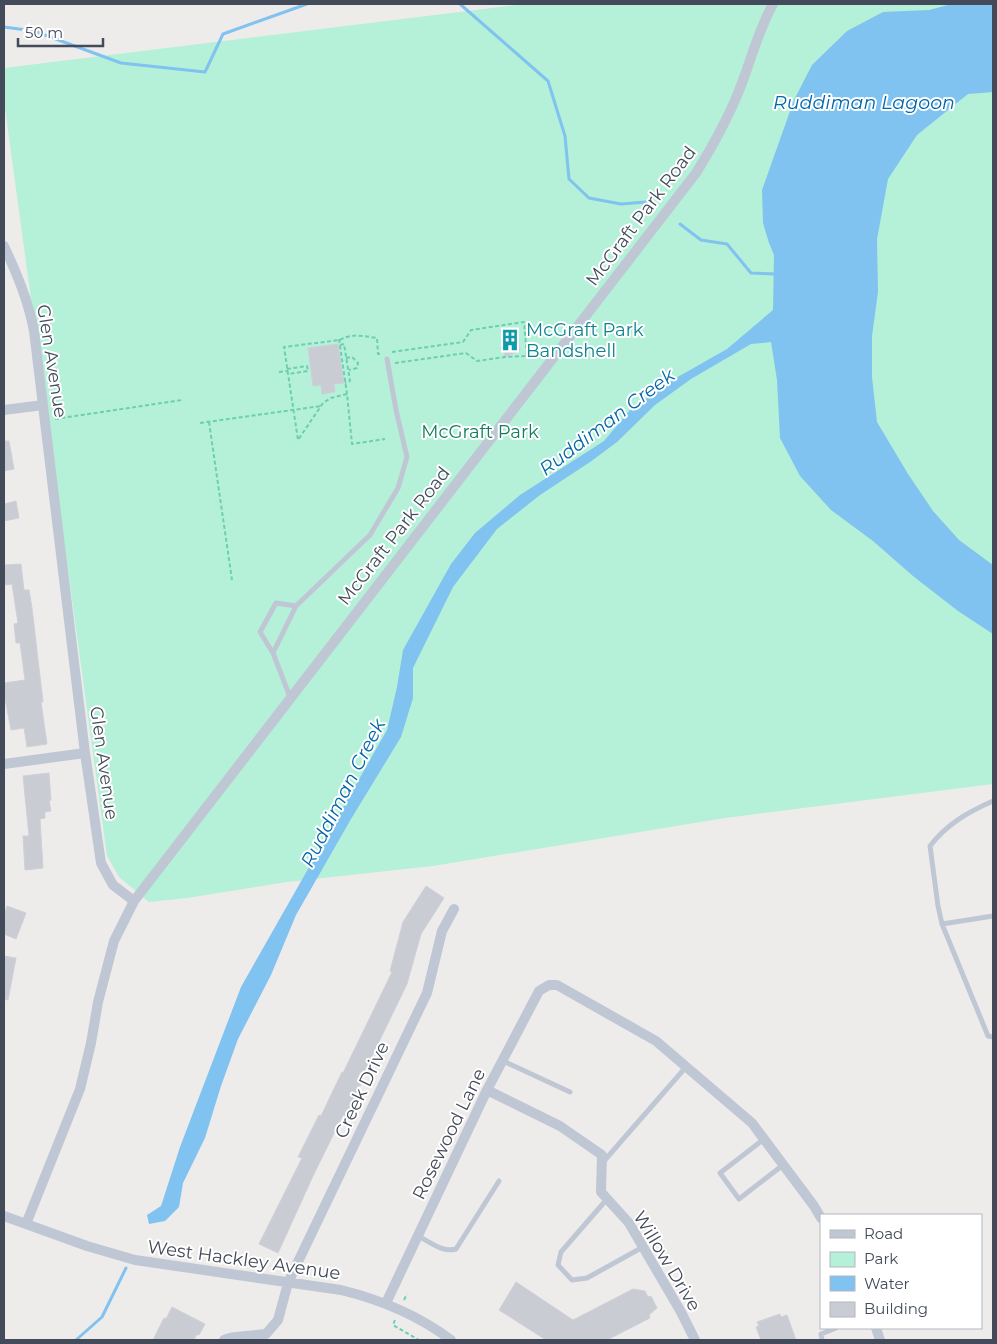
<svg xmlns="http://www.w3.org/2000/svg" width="997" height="1344" font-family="Montserrat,sans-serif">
	<rect width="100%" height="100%" fill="#eeeceb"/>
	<!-- green -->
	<path fill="#b5f0d8" d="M525 4H993V784L725 818 433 866 287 882 187 898 149 902 119 877 107 856 4 101V68Z"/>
	<!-- water -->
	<path fill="#80c2f0" d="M952 4H993V92L968 94 917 135 888 179 877 239 878 292 872 336V377L877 422 908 474 933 511 959 540 993 565V634L958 611 913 576 873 541 831 510 800 476 780 438 777 380 771 342 751 344 691 379 655 405 617 442 590 462 540 495 497 529 453 587 413 668V698L401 737 351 819 296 915 271 975 238 1039 221 1086 205 1138 183 1183 179 1207 165 1221 149 1224 147 1215 161 1206 180 1147 241 987 387 730 397 687 403 650 451 564 475 533 520 495 604 441 630 410 676 378 727 349 773 310 774 255 769 243 763 223 762 190 794 100 812 65 847 31 883 12 929 10Z"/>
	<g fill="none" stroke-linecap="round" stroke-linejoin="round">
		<!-- stream -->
		<path stroke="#80c2f0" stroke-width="3" d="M460 4 548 81 565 136 569 179 589 198 621 204 646 202 654 205
			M4 27 34 31 121 63 205 72 223 34 307 4
			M680 224 701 240 727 244 751 273 776 274
			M76 1340 102 1317 126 1268"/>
	</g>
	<!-- building -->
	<path fill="#caccd4" stroke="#cfd0d8" d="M517 328 520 351 505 357 501 329Z
		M338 344 344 383 334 384 335 392 322 394 321 385 313 386 308 348Z
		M4 441H9L14 469 4 471Z
		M16 501 19 518 4 521V504Z
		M21 564 24 590H29L32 608 43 702H41L47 744 27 747 24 728 11 730 4 693V683L25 680 20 643H16L14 624 18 623 12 584 4 585V565Z
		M49 773 51 800 49 801 51 811 45 812V818L40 819 43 868 25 870 23 836H29L23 776Z
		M426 886 444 898 421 934 407 984 360 1081 362 1082 345 1116 343 1115 313 1176 278 1253 259 1244 302 1158 298 1157 319 1115 321 1116 342 1072 343 1073 392 972 390 971 403 922Z
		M7 906 26 913 16 939 4 934V915Z
		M4 956 16 958 8 1000 4 999Z
		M516 1282 573 1320 633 1289 645 1291 648 1297 651 1296 657 1308 649 1315 650 1318 607 1340H546L499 1310Z
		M172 1307 205 1324 199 1335 197 1334 194 1340H153L164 1318 166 1319Z
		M780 1314 781 1317 787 1315 796 1340H761L756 1327 759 1326 757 1322Z"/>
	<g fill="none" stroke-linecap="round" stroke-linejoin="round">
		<!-- path -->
		<path stroke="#6ccfb2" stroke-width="2" stroke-dasharray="4 2.5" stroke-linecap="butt" d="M339 339 347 394
			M340 345 344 344 350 381 345 383
			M392 352 463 342 471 330 524 322 527 356 505 357 477 361 466 353 395 363
			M380 354H378L377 338C363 336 352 333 340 340L284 347 298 440 323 403 331 398 347 394 352 444 385 439
			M346 358 352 357 358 363 357 368 349 370
			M287 369 307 366 308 371 288 374
			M279 372 288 371
			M55 419 182 400
			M209 422 232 580
			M200 423 321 406
			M404 1300 407 1294
			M395 1320 393 1325 419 1340"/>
		<!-- lane -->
		<path stroke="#c0c7d4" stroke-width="5" d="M273 653 260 632 276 603 296 606
			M290 697 273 653 296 606 370 535 398 488 407 457 396 410 387 359
			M993 916 942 924 988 1036 993 1037
			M942 924 938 906 930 846C947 824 968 812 993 801
			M503 1061 570 1092
			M764 1139 720 1173 739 1199 783 1165
			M604 1161 686 1067
			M607 1199 561 1252 558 1265 572 1280 587 1278 643 1247
			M418 1236C430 1242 443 1253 456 1249L499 1181
			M822 1340 821 1334 836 1328"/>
		<!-- street -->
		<path stroke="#c0c7d4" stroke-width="10" d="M4 246C17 274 28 300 34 331L85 753 101 863 113 885 134 901
			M4 410 43 405
			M4 764 85 753
			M487 1090 560 1126 602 1155 601 1192 629 1223 681 1312 695 1340
			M4 1216 87 1246 135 1260 341 1290C382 1300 418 1315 451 1340
			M26 1224 80 1089 91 1043 98 1002 114 941 134 901 696 173C714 144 730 115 742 83 752 56 759 29 773 4
			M386 1303 487 1090 539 991 549 985H557L656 1041 752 1123 814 1206 821 1218
			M876 1328 880 1340
			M224 1340C232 1335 254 1336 266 1334L278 1320 288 1283 294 1270 427 993 442 931 454 909"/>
	</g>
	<!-- icons -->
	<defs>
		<g id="building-bare" transform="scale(1.725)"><path d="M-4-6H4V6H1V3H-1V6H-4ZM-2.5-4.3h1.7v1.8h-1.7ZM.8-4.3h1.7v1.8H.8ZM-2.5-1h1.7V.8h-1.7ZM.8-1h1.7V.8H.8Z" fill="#0f9aa8" stroke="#fff" stroke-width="2.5" paint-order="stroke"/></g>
	</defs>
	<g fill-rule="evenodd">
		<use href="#building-bare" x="510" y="340"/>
	</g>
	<g text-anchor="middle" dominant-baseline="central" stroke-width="4" stroke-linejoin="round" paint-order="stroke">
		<!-- street labels -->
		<g font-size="18" fill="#434a59" stroke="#fff">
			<text transform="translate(641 216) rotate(-53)">McGraft Park Road</text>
			<text transform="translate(52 361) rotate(81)">Glen Avenue</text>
			<text transform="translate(394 536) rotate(-52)">McGraft Park Road</text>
			<text transform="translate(104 763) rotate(82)">Glen Avenue</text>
			<text transform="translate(362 1090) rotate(-65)">Creek Drive</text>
			<text transform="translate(449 1134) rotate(-64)">Rosewood Lane</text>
			<text transform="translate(244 1260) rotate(8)">West Hackley Avenue</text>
			<text transform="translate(667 1261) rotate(59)">Willow Drive</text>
		</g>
		<!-- culture labels -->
		<g font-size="18" fill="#0d838f" stroke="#fff" text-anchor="start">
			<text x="526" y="330">McGraft Park<tspan x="526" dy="21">Bandshell</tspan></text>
		</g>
		<!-- park labels -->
		<g font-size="18" fill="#117d5c" stroke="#fff">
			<text x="480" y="432">McGraft Park</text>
		</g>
		<!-- water labels -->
		<g font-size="19" font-style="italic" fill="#0567aa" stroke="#fff">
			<text x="864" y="102">Ruddiman Lagoon</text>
			<text transform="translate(607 422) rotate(-37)">Ruddiman Creek</text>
			<text transform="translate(343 793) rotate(-63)">Ruddiman Creek</text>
		</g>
	</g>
	<!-- border -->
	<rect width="997" height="1344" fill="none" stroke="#434a59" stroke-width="10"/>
	<!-- legend -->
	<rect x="820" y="1214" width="162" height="115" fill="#ffffff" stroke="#b4b7bd"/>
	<rect x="830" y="1230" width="25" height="8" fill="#c0c7d4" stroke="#b4b7bd"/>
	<text x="864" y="1239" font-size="15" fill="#434a59">Road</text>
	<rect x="830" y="1252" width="25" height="15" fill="#b5f0d8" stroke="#b4b7bd"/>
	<text x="864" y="1264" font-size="15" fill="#434a59">Park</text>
	<rect x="830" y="1276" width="25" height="15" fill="#80c2f0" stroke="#b4b7bd"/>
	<text x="864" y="1289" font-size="15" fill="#434a59">Water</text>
	<rect x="830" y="1302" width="25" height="15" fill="#caccd4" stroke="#b4b7bd"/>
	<text x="864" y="1314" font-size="15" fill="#434a59">Building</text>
	<!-- scale -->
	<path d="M18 38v8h85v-8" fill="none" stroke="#434a59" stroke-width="2.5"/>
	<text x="25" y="38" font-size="15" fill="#434a59" stroke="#ffffff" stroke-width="4" paint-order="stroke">50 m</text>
</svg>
